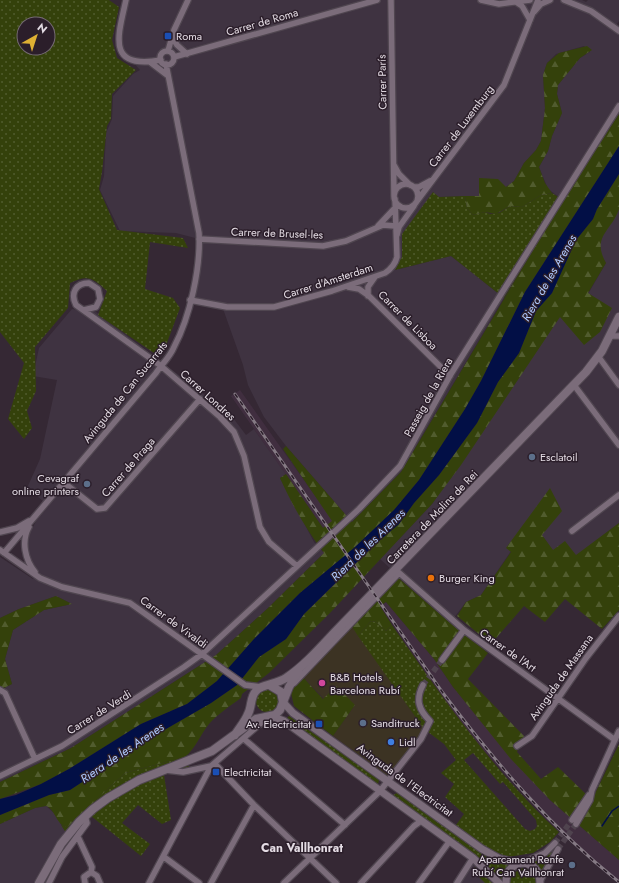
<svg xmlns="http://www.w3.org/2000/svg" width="619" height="883" font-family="Jost,sans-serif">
	<defs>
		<pattern id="grass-dots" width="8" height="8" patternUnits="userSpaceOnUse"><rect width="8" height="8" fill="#34410b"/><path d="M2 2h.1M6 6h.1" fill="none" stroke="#515c2e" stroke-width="1.8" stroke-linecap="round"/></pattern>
		<pattern id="forest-firs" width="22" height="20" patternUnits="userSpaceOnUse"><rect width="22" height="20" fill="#34410b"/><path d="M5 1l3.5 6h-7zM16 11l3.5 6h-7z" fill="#515c2e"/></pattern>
	</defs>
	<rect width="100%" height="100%" fill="#352834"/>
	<!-- commercial -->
	<path fill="#3c3323" d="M349 622 424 729 388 776 333 736 355 705 324 699 300 674Z"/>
	<!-- industrial -->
	<path fill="#3f3341" d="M126 0H582L586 2 588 0H619V21L617 24 619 26V114L563 200 548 189 539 167 548 151 552 136 562 113 557 94 558 85 580 58 590 52 584 46 556 54 547 63 543 75 545 108 541 141 536 150 524 163 514 181 506 187 479 196 439 197 402 234V257L396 270 451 256 504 298 401 472 352 522 286 446 264 417 248 385 243 365 222 306 190 300 199 239 176 233 120 231 100 190 104 176 106 133 112 119 113 96 133 74 140 70 119 46Z
		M619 208V523L576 556 553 551 542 535 507 548 511 551 481 595 466 602 450 623 380 559 432 504 560 316 588 294 606 263 601 255 600 243 603 235Z
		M72 309 96 312 230 414 246 435 254 429 286 474 280 478 314 542 324 553 267 609 216 655 71 748 0 782V690L12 684 5 659 13 630 44 610 72 604 56 596 19 609 0 618V557L33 579 39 572 29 557 27 543 29 535 36 521 49 506 27 488 40 459 57 380 33 376 39 348Z
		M46 806 54 813 70 839 57 859 45 883H0V824L35 808Z
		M474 863 494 883H461Z"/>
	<!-- built -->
	<path fill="#402e3f" d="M240 390 333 521 323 528 231 396Z
		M386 602 434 659 453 687 550 800 619 860V883L547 820 483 750 448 705 380 606Z"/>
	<!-- grass -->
	<path fill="url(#grass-dots)" fill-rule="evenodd" d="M0 0H109L119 7 112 40 117 58 136 70 112 94 111 119 107 126 102 172 99 189 117 230 183 238 188 248 150 242 145 289 173 298 180 308 165 348 154 353 98 315 107 291C93 278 88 274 70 283L68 308 35 347 36 391 27 411 32 428 24 439 8 419 24 363 0 332ZM24 24H48V48H24Z
		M433 192 439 197 465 196 467 208 473 215 485 212 490 214 499 213 510 206 522 207 541 195 552 193 563 200 504 298 451 256 395 270 402 257V234Z
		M371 621 376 622 386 631 392 625C443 698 493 771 559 832L550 842 533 853 508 857 490 850 456 825 464 814 445 797 454 784 441 773 456 760 444 744 424 729 358 636ZM473 753 500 784 503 782 536 820 537 826 535 829 530 831 525 829 464 760Z
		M256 701a11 11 0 1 1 22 0a11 11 0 1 1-22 0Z
		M289 716 377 778 379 780 378 784H375L286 719Z
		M185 757 189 767 164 775 171 820 162 824 138 805 122 823 150 844 141 856 91 816 70 839 61 825 67 827 125 773Z
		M397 793 457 836 510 864 511 866 503 880 482 862 394 798 393 795Z
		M555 847 556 848 542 874 531 862 543 858Z
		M475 867 492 883H485L475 873 473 869Z
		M523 868C531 870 535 875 536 883H510L512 874Z"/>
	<!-- forest -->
	<path fill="url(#forest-firs)" d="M587 46 592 50 580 58 558 85 557 94 562 113 552 136 548 151 539 167 545 183 552 193 541 195 522 207 510 206 496 214 485 212 473 215 467 208 465 196H479V178L498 179 506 187 514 181 524 163 536 150 541 141 545 108 543 75 547 63 559 53Z
		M619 114V146L525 292 481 381 465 409 419 480 394 510 354 548 300 593 254 639 217 681 187 704 141 724 69 769 41 784 0 799V782L71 748 216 655 267 609 324 553C306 529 292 505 280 478L286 474 323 528 332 521 283 449 286 446 352 522 401 472 563 200Z
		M619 174C619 184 619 199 619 209 612 231 591 236 606 263L588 293 612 308 600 332 584 345 560 317 461 465 432 504 330 613 269 673 242 694 241 698C230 706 218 714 209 724 200 735 196 748 185 757L125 773 67 827C56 825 56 810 46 806L35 808 0 824V815L49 795 70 790 140 744 211 703 237 685 259 657 286 639 304 614 403 518 414 503 439 475 477 423 498 382 519 353 536 311 552 293 576 240 593 219 597 209Z
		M550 488 562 511 542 535 553 550 565 541 576 555 619 523V610L602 629 565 599 545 622 524 606 491 644 457 616 466 602 481 595 511 552 506 548Z
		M395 575 450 623 488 653 468 679 524 736 517 752 541 779 558 767 592 800 619 744V860L550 800 510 758 453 687 434 659 386 602 380 606 392 625 386 631 376 622 371 621 358 636 349 622Z
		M56 596 72 604 44 610 13 630 5 659 12 684 0 690V618L19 609Z
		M300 674 323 699 336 686 355 705 333 736 294 706 291 693Z"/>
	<!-- water -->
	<path fill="#020f46" d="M619 146V174L597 209 593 219 576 240 552 293 536 311 519 353 498 382 477 423 439 475 414 503 399 524 372 547 304 614 286 639 259 657 237 685 211 703 140 744 70 790 49 795 0 815V799L16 795 41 784 69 769 141 724 187 704 217 681 254 639 300 593 354 548 394 510 419 480 465 409 481 381 525 292Z"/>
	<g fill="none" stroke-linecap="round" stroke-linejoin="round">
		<!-- stream -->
		<path stroke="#020f46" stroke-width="1.5" d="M602 826 612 811 619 806"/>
		<!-- minor-tunnel -->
		<path stroke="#4f434e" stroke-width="5.5" stroke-dasharray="5.5 3" stroke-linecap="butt" d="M423 685 442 660
			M555 843 572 820
			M558 849 576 824"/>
		<!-- minor casing -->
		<g stroke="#504650" stroke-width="8">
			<path id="minor" d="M126 0C118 36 106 70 161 60
				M391 0 394 195
				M481 0 499 4 530 0
				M564 0 591 11 619 31
				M516 2 522 6 530 20
				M534 12 541 4 550 0
				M172 37 177 45 187 54
				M168 51 174 30 188 0
				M160 58a7 7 0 1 1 14 0a7 7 0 1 1-14 0Z
				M174 57 377 0
				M150 62 167 75
				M394 165 399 174 410 185
				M394 196a12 12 0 1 1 24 0a12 12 0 1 1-24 0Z
				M414 187H419L430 181
				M417 201 504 85 538 0
				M378 226 394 209
				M397 235 399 227 414 206
				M199 239 323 246 346 241 383 225 395 226
				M348 287 359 289 369 296 450 376
				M368 296V287L375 277
				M190 300 227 307H274L332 291 385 273C391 269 395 265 397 257L395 199
				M84 310 96 307 100 299 98 289 89 283C76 283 70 293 76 305L161 366 220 417 234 432 244 456 260 527 269 542 297 566
				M610 336H619
				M598 356 619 385
				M574 385 619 445
				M63 482 97 509 105 508 200 399
				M29 527C21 541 25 560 35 572
				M572 531 619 495
				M0 532 17 528 29 521
				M0 550 40 578 62 587 130 603 245 685 261 687
				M4 553 156 373C162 364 170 357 174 347 190 317 201 267 199 233L166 64
				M396 570 464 630 615 740
				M442 660 464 630
				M294 683 399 573
				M0 690 5 693 35 759
				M244 739 345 825
				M517 746 532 736 586 658 619 616
				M215 764 254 805 336 883
				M166 770 183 772 211 766
				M0 776 62 746 184 667 202 654 359 509 400 466 451 374 619 106
				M572 820 589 795
				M576 824 590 800 592 790 619 731
				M78 837 92 867 91 872
				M164 857 199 883
				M522 863 545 853 555 843
				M540 881 558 849
				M49 883 62 857 87 823 85 816
				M85 883 84 877 91 872 97 876 100 883
				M149 883 211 766 268 717
				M211 883 254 805
				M284 883 380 791 421 739 430 721C419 710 415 700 423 685
				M361 883 414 826 421 821
				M419 883 449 842
				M457 883 473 858"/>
		</g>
		<!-- tertiary casing -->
		<g stroke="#504650" stroke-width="9">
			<path id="tertiary" d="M283 702 293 713 482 849 500 859 521 863
				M271 716 284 721 473 858 499 883
				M506 883C506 872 511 865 522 863 534 864 540 871 540 883"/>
		</g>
		<!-- secondary casing -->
		<g stroke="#504650" stroke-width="10">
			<path id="secondary" d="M271 686 281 692 283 702
				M235 735C239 728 245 722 248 714 252 707 250 697 256 691 260 685 277 684 286 678 304 666 319 649 334 633L586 372 602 351 619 317
				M39 883 61 844 79 822 93 809 108 798 139 780 212 751 256 719 275 715 280 710 289 687 298 672"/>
		</g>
		<!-- minor -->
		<use href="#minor" stroke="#7b6c7a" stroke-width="5.5"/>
		<!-- tertiary -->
		<use href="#tertiary" stroke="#7b6c7a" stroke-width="7"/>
		<!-- secondary -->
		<use href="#secondary" stroke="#7b6c7a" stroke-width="8"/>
		<!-- rail casing -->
		<g stroke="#857a84" stroke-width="3">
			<path id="rail" d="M235 394 443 693C495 762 551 828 619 882"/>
		</g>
		<!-- rail -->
		<use href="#rail" stroke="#2b1e2a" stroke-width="1.5" stroke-dasharray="4.5" stroke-linecap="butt"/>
	</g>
	<!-- markers -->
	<g fill="#1a4fb4" stroke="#2b1e2a" stroke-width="1.5">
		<rect x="164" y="32" width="8" height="8" rx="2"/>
		<rect x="315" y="720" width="8" height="8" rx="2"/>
		<rect x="212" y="768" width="8" height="8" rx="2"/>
	</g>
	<g fill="#5c6f8a" stroke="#2b1e2a" stroke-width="1.5">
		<circle cx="532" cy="457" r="4"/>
		<circle cx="87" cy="484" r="4"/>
		<circle cx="363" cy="723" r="4"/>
		<circle cx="572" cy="865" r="4"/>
	</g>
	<circle fill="#e8710a" stroke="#2b1e2a" stroke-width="1.5" cx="431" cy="578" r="4"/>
	<circle fill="#d1479c" stroke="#2b1e2a" stroke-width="1.5" cx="322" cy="683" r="4"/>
	<circle fill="#3f7fe0" stroke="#2b1e2a" stroke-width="1.5" cx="391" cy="742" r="4"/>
	<g text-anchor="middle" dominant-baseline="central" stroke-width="3" stroke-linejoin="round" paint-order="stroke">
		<!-- street labels -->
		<g font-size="11" fill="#e4dce4" stroke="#2b1e2a">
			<text transform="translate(262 22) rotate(-16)">Carrer de Roma</text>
			<text transform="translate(382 82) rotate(-91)">Carrer París</text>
			<text transform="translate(461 126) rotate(-53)">Carrer de Luxemburg</text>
			<text transform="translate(277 233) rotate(2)">Carrer de Brusel·les</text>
			<text transform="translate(328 281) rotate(-18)">Carrer d'Amsterdam</text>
			<text transform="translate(408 320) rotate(45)">Carrer de Lisboa</text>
			<text transform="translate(125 392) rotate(-51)">Avinguda de Can Sucarrats</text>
			<text transform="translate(208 395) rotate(42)">Carrer Londres</text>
			<text transform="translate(428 397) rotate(-61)">Passeig de la Riera</text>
			<text transform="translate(128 467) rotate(-49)">Carrer de Praga</text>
			<text transform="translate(432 517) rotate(-46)">Carretera de Molins de Rei</text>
			<text transform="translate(174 622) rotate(36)">Carrer de Vivaldi</text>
			<text transform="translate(508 650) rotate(35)">Carrer de l'Art</text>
			<text transform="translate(561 677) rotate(-55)">Avinguda de Massana</text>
			<text transform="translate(99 712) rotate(-32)">Carrer de Verdi</text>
			<text transform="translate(405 780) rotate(36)">Avinguda de l'Electricitat</text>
		</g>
		<!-- poi labels -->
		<g font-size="11" fill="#e4dce4" stroke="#2b1e2a" text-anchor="start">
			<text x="176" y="36">Roma</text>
			<text x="540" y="457">Esclatoil</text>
			<text x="79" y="478" text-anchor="end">Cevagraf<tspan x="79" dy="13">online printers</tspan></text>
			<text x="439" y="578">Burger King</text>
			<text x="330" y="677">B&amp;B Hotels<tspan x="330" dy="13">Barcelona Rubí</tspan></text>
			<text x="371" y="723">Sanditruck</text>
			<text x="311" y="724" text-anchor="end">Av. Electricitat</text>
			<text x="399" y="742">Lidl</text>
			<text x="224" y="772">Electricitat</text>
			<text x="564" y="859" text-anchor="end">Aparcament Renfe<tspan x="564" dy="13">Rubí Can Vallhonrat</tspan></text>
		</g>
		<!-- water labels -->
		<g font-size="12" font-style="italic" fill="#afc9ff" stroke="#2b1e2a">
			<text transform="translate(549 278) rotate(-60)">Riera de les Arenes</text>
			<text transform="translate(368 545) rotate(-44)">Riera de les Arenes</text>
			<text transform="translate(122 753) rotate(-34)">Riera de les Arenes</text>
		</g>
		<!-- neighbourhood labels -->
		<g font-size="12" font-weight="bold" fill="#e4dce4" stroke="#2b1e2a">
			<text x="302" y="848">Can Vallhonrat</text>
		</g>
	</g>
	<!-- north arrow -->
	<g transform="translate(36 36) rotate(39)"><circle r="19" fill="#2b1e2a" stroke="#756a74"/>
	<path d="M0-3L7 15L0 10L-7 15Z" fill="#dfb033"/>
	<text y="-6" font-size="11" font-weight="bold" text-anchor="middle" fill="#e4dce4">N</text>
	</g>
</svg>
